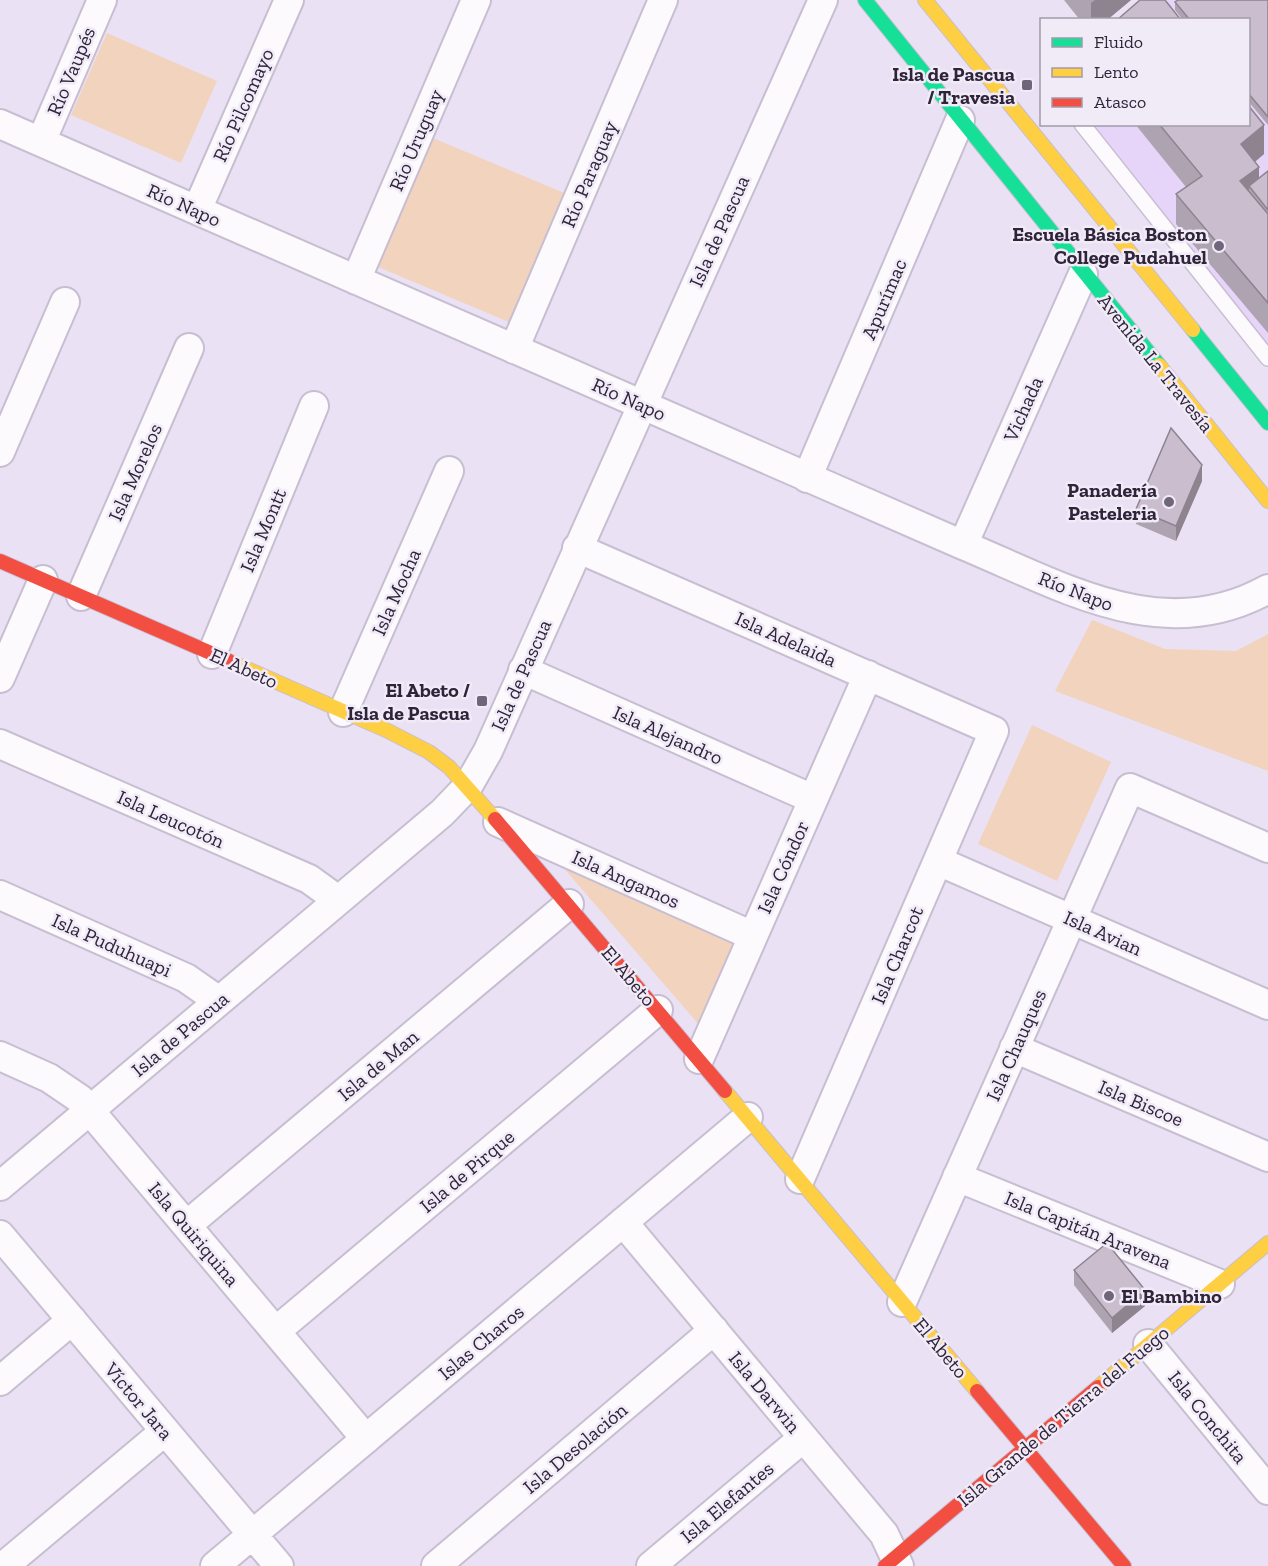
<svg xmlns="http://www.w3.org/2000/svg" width="1268" height="1566" font-family="'Zilla Slab',serif">
	<rect width="100%" height="100%" fill="#eae1f4"/>
	<!-- built -->
	<path fill="#e7d4f9" d="M1165 0H1268V367L1073 125 1248 124V20L1142 19Z"/>
	<!-- green -->
	<path fill="#f2d3be" d="M107 33 217 81 181 163 71 115Z
		M428 136 569 195 511 323 371 264Z
		M1092 620 1165 649 1236 651 1268 634V771L1055 691Z
		M1032 725 1111 762 1057 881 978 844Z
		M561 865 739 940 701 1027Z"/>
	<g fill="none" stroke-linecap="round" stroke-linejoin="round">
		<!-- lane casing -->
		<g stroke="#c8bed1" stroke-width="18">
			<path id="lane" d="M1082 124 1268 358"/>
		</g>
		<!-- street casing -->
		<g stroke="#c8bed1" stroke-width="32">
			<path id="street" d="M0 124 963 545C1062 586 1163 648 1268 589
				M41 142 102 0
				M197 210 289 0
				M356 280 476 0
				M514 349 663 0
				M0 452 65 302
				M807 478 960 120
				M963 545 1083 274
				M577 548 994 731 800 1179
				M81 596 189 348
				M212 654 314 406
				M523 670 813 799
				M0 678 43 580
				M343 712 449 471
				M0 744 309 879 338 900
				M498 822 753 936
				M938 861 1268 1005
				M0 895 186 978 219 1001
				M1014 1048 1268 1157
				M0 1056 49 1078 80 1099 366 1439
				M699 1059 868 675
				M957 1177 1220 1284
				M0 1186 442 813 468 786 488 751 823 0
				M623 1222 884 1534 899 1566
				M187 1225 569 904
				M0 1235 279 1566
				M902 1302 1130 788 1268 848
				M276 1331 658 1010
				M1148 1344 1268 1490
				M0 1381 72 1320
				M4 1566 165 1431
				M215 1566 748 1117
				M436 1566 714 1330
				M651 1566 803 1438"/>
		</g>
		<!-- fast casing -->
		<g stroke="#c8bed1" stroke-width="16">
			<path id="fast" d="M865 0 1159 365
				M1193 330 1268 423"/>
		</g>
		<!-- slow casing -->
		<g stroke="#c8bed1" stroke-width="16">
			<path id="slow" d="M925 0 1193 330
				M1159 365 1268 501
				M229 661 386 730 429 752 449 767 495 819
				M725 1091 977 1391
				M1098 1387 1268 1243"/>
		</g>
		<!-- jam casing -->
		<g stroke="#c8bed1" stroke-width="16">
			<path id="jam" d="M0 561 229 661
				M495 819 725 1091
				M977 1391 1124 1566
				M885 1566 1098 1387"/>
		</g>
		<!-- lane -->
		<use href="#lane" stroke="#fcfafd" stroke-width="15"/>
		<!-- street -->
		<use href="#street" stroke="#fcfafd" stroke-width="28"/>
		<!-- fast -->
		<use href="#fast" stroke="#16e098" stroke-width="14"/>
		<!-- slow -->
		<use href="#slow" stroke="#ffcf43" stroke-width="14"/>
		<!-- jam -->
		<use href="#jam" stroke="#f24e42" stroke-width="14"/>
	</g>
	<!-- wall -->
	<path fill="#aea3b1" d="M1064 0H1131L1107 20H1080Z
		M1268 0V125L1248 101V20H1183L1175 10V2Z
		M1135 124H1248L1264 154 1255 162 1259 178 1268 171V333L1176 224V194L1186 187Z
		M1202 481 1176 541 1136 524V509Z
		M1074 1270 1145 1306 1112 1333 1074 1285Z"/>
	<!-- shaded-wall -->
	<path fill="#8d8490" d="M1095 0H1131L1107 20H1091V3Z
		M1264 125V154L1241 173V144Z
		M1259 167V197L1249 186V204L1240 181Z
		M1202 465V481L1176 541V526Z
		M1145 1290V1306L1112 1333V1318Z"/>
	<!-- building -->
	<path fill="#cabdce" stroke="#8d8490" stroke-width="1.5" d="M1140 0H1165L1181 20H1117Z
		M1178 0H1268V117L1248 93V20H1190L1175 2Z
		M1248 105 1264 125 1241 144 1259 167 1240 181 1268 214V303L1176 194 1202 176 1159 124H1248Z
		M1268 171V210L1249 186Z
		M1171 428 1202 465 1176 526 1136 509Z
		M1107 1243 1145 1290 1112 1318 1074 1270Z"/>
	<!-- markers -->
	<g fill="#70667b" stroke="#f1ebf7" stroke-width="2">
		<rect x="1021" y="79" width="12" height="12" rx="3"/>
		<circle cx="1219" cy="246" r="6"/>
		<circle cx="1169" cy="502" r="6"/>
		<rect x="476" y="695" width="12" height="12" rx="3"/>
		<circle cx="1109" cy="1296" r="6"/>
	</g>
	<g text-anchor="middle" dominant-baseline="central" stroke-width="5" stroke-linejoin="round" paint-order="stroke">
		<!-- street labels -->
		<g font-size="20" fill="#2f243a" stroke="#f1ebf7">
			<text transform="translate(71 71) rotate(-67)">Río Vaupés</text>
			<text transform="translate(243 105) rotate(-66)">Río Pilcomayo</text>
			<text transform="translate(416 140) rotate(-67)">Río Uruguay</text>
			<text transform="translate(589 174) rotate(-67)">Río Paraguay</text>
			<text transform="translate(184 205) rotate(24)">Río Napo</text>
			<text transform="translate(719 231) rotate(-66)">Isla de Pascua</text>
			<text transform="translate(884 299) rotate(-67)">Apurímac</text>
			<text transform="translate(1156 363) rotate(51)">Avenida La Travesía</text>
			<text transform="translate(629 399) rotate(24)">Río Napo</text>
			<text transform="translate(1023 409) rotate(-66)">Vichada</text>
			<text transform="translate(135 472) rotate(-66)">Isla Morelos</text>
			<text transform="translate(263 530) rotate(-67)">Isla Montt</text>
			<text transform="translate(1076 591) rotate(21)">Río Napo</text>
			<text transform="translate(396 592) rotate(-66)">Isla Mocha</text>
			<text transform="translate(786 639) rotate(24)">Isla Adelaida</text>
			<text transform="translate(244 668) rotate(24)">El Abeto</text>
			<text transform="translate(521 675) rotate(-66)">Isla de Pascua</text>
			<text transform="translate(668 735) rotate(24)">Isla Alejandro</text>
			<text transform="translate(171 819) rotate(24)">Isla Leucotón</text>
			<text transform="translate(783 867) rotate(-66)">Isla Cóndor</text>
			<text transform="translate(626 879) rotate(24)">Isla Angamos</text>
			<text transform="translate(1103 933) rotate(24)">Isla Avian</text>
			<text transform="translate(112 945) rotate(24)">Isla Puduhuapi</text>
			<text transform="translate(897 955) rotate(-67)">Isla Charcot</text>
			<text transform="translate(629 976) rotate(50)">El Abeto</text>
			<text transform="translate(180 1034) rotate(-40)">Isla de Pascua</text>
			<text transform="translate(1016 1045) rotate(-66)">Isla Chauques</text>
			<text transform="translate(378 1065) rotate(-40)">Isla de Man</text>
			<text transform="translate(1141 1103) rotate(23)">Isla Biscoe</text>
			<text transform="translate(467 1171) rotate(-40)">Isla de Pirque</text>
			<text transform="translate(1088 1230) rotate(22)">Isla Capitán Aravena</text>
			<text transform="translate(194 1234) rotate(50)">Isla Quiriquina</text>
			<text transform="translate(481 1342) rotate(-40)">Islas Charos</text>
			<text transform="translate(941 1348) rotate(50)">El Abeto</text>
			<text transform="translate(765 1392) rotate(50)">Isla Darwin</text>
			<text transform="translate(139 1401) rotate(50)">Víctor Jara</text>
			<text transform="translate(1063 1416) rotate(-40)">Isla Grande de Tierra del Fuego</text>
			<text transform="translate(1208 1417) rotate(51)">Isla Conchita</text>
			<text transform="translate(575 1448) rotate(-40)">Isla Desolación</text>
			<text transform="translate(727 1502) rotate(-40)">Isla Elefantes</text>
		</g>
		<!-- poi labels -->
		<g font-size="20" font-weight="bold" fill="#2f243a" stroke="#f1ebf7" text-anchor="end">
			<text x="1015" y="74">Isla de Pascua<tspan x="1015" dy="23">/ Travesia</tspan></text>
			<text x="1207" y="234">Escuela Básica Boston<tspan x="1207" dy="23">College Pudahuel</tspan></text>
			<text x="1157" y="490">Panadería<tspan x="1157" dy="23">Pasteleria</tspan></text>
			<text x="470" y="690">El Abeto /<tspan x="470" dy="23">Isla de Pascua</tspan></text>
			<text x="1121" y="1296" text-anchor="start">El Bambino</text>
		</g>
	</g>
	<!-- legend -->
	<rect x="1040" y="18" width="210" height="108" fill="#f1ebf7" stroke="#a39bab" stroke-width="1.5"/>
	<rect x="1052" y="38" width="30" height="9" fill="#16e098" stroke="#a39bab" stroke-width="1.5"/>
	<text x="1094" y="48" font-size="18" fill="#2f243a">Fluido</text>
	<rect x="1052" y="68" width="30" height="9" fill="#ffcf43" stroke="#a39bab" stroke-width="1.5"/>
	<text x="1094" y="78" font-size="18" fill="#2f243a">Lento</text>
	<rect x="1052" y="98" width="30" height="9" fill="#f24e42" stroke="#a39bab" stroke-width="1.5"/>
	<text x="1094" y="108" font-size="18" fill="#2f243a">Atasco</text>
</svg>
